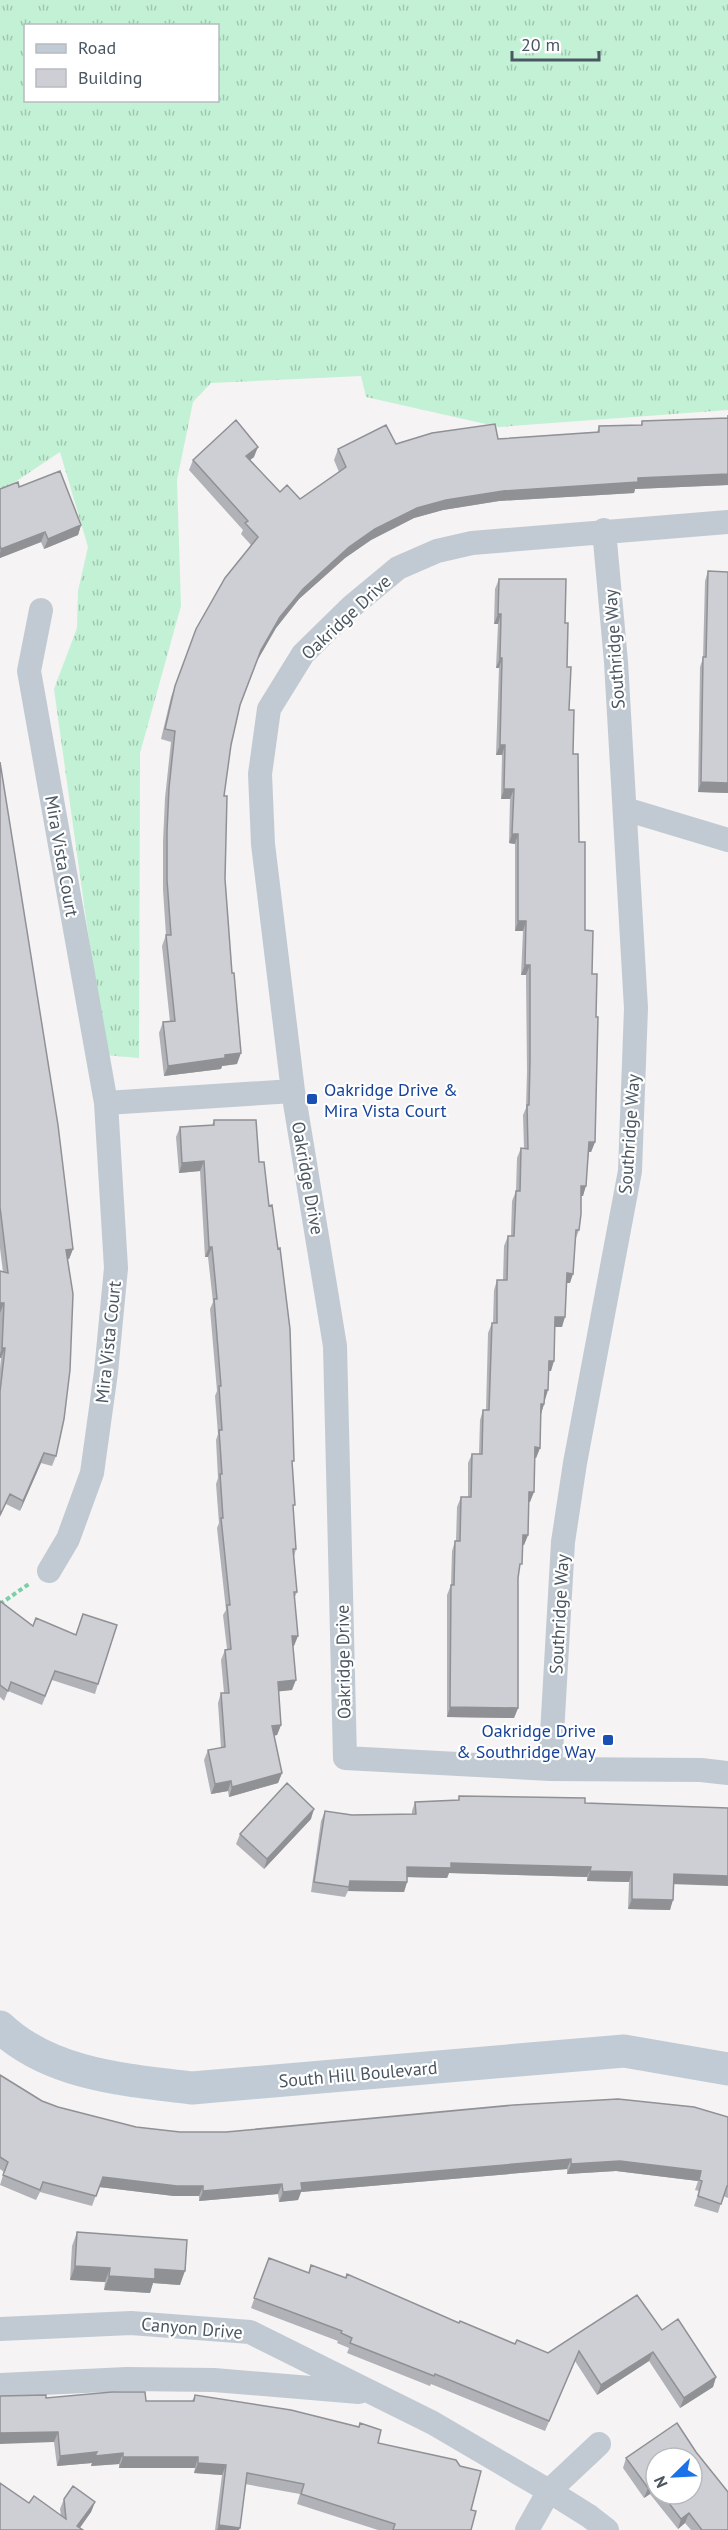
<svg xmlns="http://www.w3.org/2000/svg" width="728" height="2530" font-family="'PT Sans',sans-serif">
	<defs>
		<pattern id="grass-tufts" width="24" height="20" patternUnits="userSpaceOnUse" patternTransform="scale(1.5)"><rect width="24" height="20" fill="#c3f1d5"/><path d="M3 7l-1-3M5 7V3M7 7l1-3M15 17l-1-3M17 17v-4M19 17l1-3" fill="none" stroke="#a0c6b0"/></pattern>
	</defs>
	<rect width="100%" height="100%" fill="#f5f3f3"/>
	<!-- grass -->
	<path fill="url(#grass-tufts)" fill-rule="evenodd" d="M0 0H728V410L499 427 366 397 361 376 211 383 193 402 177 480 181 606 140 753 139 1058 105 1055 54 689 77 628 78 591 88 547 60 452 0 492ZM26 26H218V100H26Z"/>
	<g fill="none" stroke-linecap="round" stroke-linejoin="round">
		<!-- path -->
		<path stroke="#7ad0a6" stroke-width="4" stroke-dasharray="4.5 3" stroke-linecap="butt" d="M0 1604 29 1584"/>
		<!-- street -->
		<path stroke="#c1cad2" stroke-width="24" d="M728 522 472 543 437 551 398 568 351 607 303 654 269 709 260 774 263 844 293 1091 335 1346 345 1758 550 1769 701 1770 728 1773
			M41 610 29 671 106 1103 116 1268 106 1372 92 1473 68 1539 49 1571
			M625 809 728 840
			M106 1103 293 1091
			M550 1769 563 1542 575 1463 630 1171 636 1008 616 662 604 530
			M0 2329 131 2323 250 2332 433 2423 549 2491 589 2516 607 2530
			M0 2385 127 2379 214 2380 359 2392
			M527 2530 549 2491 599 2444"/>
		<!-- secondary -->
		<path stroke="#c1cbd6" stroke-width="33" d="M0 2027C51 2075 126 2080 192 2088L624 2051 728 2069"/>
	</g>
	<!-- wall -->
	<path fill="#b0b2b7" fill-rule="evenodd" d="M728 415V485L635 489 634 493 499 501 443 510 414 518 371 540 345 558 299 599 276 628 257 661 240 706 231 745 224 796 225 879 237 1064 222 1066 221 1069 164 1076 159 1033 163 1022H170L162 946 166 935 163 890V842L165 798 171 742 161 739 171 697 196 629 251 545 241 534 243 530 189 470 193 460 254 457 250 460 280 492 300 499 339 472 334 460 338 449 396 444 498 439 597 432 599 426 641 425 642 421 727 418Z
		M19 487 81 525 78 535 44 549 41 542 0 558V489Z
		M708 571 728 793 698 792 700 667 703 658 705 581Z
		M499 579 565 623 569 710 585 930 592 974 596 1017 595 1142 591 1152H589L583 1196H581L579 1230 576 1238 570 1283H566L562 1327H555L551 1371H549L544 1404 541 1414 540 1448 536 1458 535 1457 530 1502H529L528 1535 524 1545H523L518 1578V1708L514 1718 447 1717V1595L451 1585 452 1551 455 1541H456L457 1507 461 1497H468V1463L472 1454H479L480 1420 483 1410H486L488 1333 492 1323H493L494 1290 497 1280H503L504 1246 508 1236H511L512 1201 516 1191 517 1158 521 1148H524L523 1115 526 1108 527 1071 526 975H521L523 931H515V844L509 843 510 799H501L502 755H496L499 668H496L498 624H494L495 589Z
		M0 762 73 1249 69 1259H67L56 1456 52 1466 41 1463 20 1511 6 1504 0 1517V1369L1 1358H0V1271L3 1272 0 1248Z
		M214 1120 259 1162 292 1467 293 1511 296 1549 294 1557 297 1592 294 1599V1646H293L292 1690 278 1691 281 1725 277 1735 274 1736 282 1773 278 1783 229 1797 228 1791 211 1794 204 1760 208 1750 221 1748 218 1703 221 1693H224L221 1660 225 1650 227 1649 223 1615 226 1610 217 1528 219 1523 216 1484 218 1478 216 1440 218 1434 215 1396 217 1391 210 1309 213 1302 208 1257H205L200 1171 179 1173 176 1137 180 1127 212 1125Z
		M0 1601 33 1626 76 1634 83 1614 98 1684 95 1694 52 1680 42 1705 8 1691 4 1701 0 1697Z
		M459 1796 585 1803 674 1884 670 1910 628 1909 629 1882 587 1881V1877L449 1873 447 1878 407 1877V1882L404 1892 348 1891 345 1897 311 1892 321 1821 325 1811 352 1815 412 1814V1811L415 1802 458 1800Z
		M311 1819 264 1869 236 1844 240 1834Z
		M0 2075 42 2101 58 2107 136 2127 180 2132H226L728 2117V2198L723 2196 718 2213 694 2206 699 2191 695 2190 698 2181 616 2171 567 2174V2169L301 2192 298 2200 279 2202 278 2194 199 2201V2196H174L99 2187 92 2206 40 2192 36 2200 0 2185 4 2172 0 2169Z
		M77 2232 180 2285 153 2283 150 2293 104 2290 105 2282 70 2280 72 2246Z
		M269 2258 309 2273 459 2323 515 2344 548 2353 662 2330 716 2377 713 2387 680 2408 649 2361 597 2395 575 2361 545 2431 431 2384 430 2386 347 2353 349 2348 337 2343 338 2341 251 2308Z
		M195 2395 378 2443 471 2510V2530H378L297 2504 300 2494 245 2484 239 2530H215L222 2475 194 2473 195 2468H119V2464L91 2466 92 2463 57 2466 54 2442 46 2398 146 2401H192Z
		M677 2423 696 2452 728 2492V2530H691L685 2523 678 2529 650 2494 644 2498 623 2468 626 2458ZM656 2458H692V2494H656Z
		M64 2499 95 2502 91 2512 80 2528 29 2503 61 2516 60 2509Z"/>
	<!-- shaded-wall -->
	<path fill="#909195" d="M258 447 254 457 242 466 246 456Z
		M728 474V485L635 489 634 493 499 501 443 510 414 518 371 540 345 558 299 599 276 628 257 661 261 650 280 617 303 589 349 547 375 529 417 508 446 500 503 491 638 478Z
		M81 525 78 535 44 549 48 539Z
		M45 532 41 542 0 558V553L1 549Z
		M498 614H501L498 624H494Z
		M500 658H502L499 668H496Z
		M500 745H505L502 755H496Z
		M701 782 728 783V793L698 792Z
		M504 789H514L510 799H501Z
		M512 834H518L515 844 509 843Z
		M518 921H526L523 931H515Z
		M525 965H530L526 975H521Z
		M241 1053 237 1064 222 1066 221 1069 164 1076 168 1066 225 1055Z
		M589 1142H595L591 1152H586Z
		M204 1161 200 1171 179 1173 182 1163Z
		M581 1186H586L583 1196H578Z
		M209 1247H212L208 1257H205Z
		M73 1249 69 1259 62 1260 66 1250Z
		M567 1273 573 1274 570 1283H563Z
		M0 1303H4L0 1313Z
		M555 1317H565L562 1327H551Z
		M2 1348H5L1 1358H0V1354Z
		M549 1361H554L551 1371H545Z
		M545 1390H548L545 1400Z
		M541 1404H544L541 1414Z
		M535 1447 540 1448 536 1458 531 1457Z
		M44 1453 41 1463 20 1511 23 1501Z
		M529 1492H534L530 1502H525Z
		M523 1535H528L524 1545H519Z
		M292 1636H298L294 1646H288Z
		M296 1680 292 1690 274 1692 278 1682Z
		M450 1707 518 1708 514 1718 447 1717Z
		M281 1725 277 1735 268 1736 272 1726Z
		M282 1773 278 1783 229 1797 232 1787Z
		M231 1781 228 1791 211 1794 215 1784Z
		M314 1809 311 1819 264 1869 267 1859Z
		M451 1863 591 1867 587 1877 449 1873 447 1878 404 1877 407 1867Z
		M590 1871 632 1872 629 1882 587 1881Z
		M674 1874 728 1876V1886L670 1884Z
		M350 1881 407 1882 404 1892 348 1891Z
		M632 1899 673 1900 670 1910 628 1909Z
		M571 2159 567 2169 301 2192 298 2200 279 2202 283 2192 301 2183Z
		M620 2161 701 2171 698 2181 616 2171 567 2174 571 2164Z
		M103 2177 203 2186 199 2196H174L99 2187Z
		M282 2184 278 2194 199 2201 203 2191Z
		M75 2266 110 2268 105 2282 70 2280Z
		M155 2269 185 2271 180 2285 153 2283 150 2293 104 2290 109 2276Z
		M653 2352 649 2361 597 2395 601 2385Z
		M716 2377 713 2387 680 2408 684 2398Z
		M58 2432 54 2442 0 2444V2433Z
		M97 2452 123 2453 119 2464 91 2466 92 2463 57 2466 60 2456Z
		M123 2457H198L195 2468H119Z
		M198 2463 226 2465 222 2475 194 2473Z
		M654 2484 650 2494 644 2498 648 2488Z
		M95 2502 91 2512 78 2530 77 2526Z
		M689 2513 685 2523 678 2529 681 2519Z
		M219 2525 240 2528 239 2530H217Z"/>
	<!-- building -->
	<path fill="#cdcfd5" stroke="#909195" stroke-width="1.5" d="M728 415V474L638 478V482L503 491 446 500 417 508 375 529 349 547 303 589 280 617 261 650 240 705 231 745 224 796H227L225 879 232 973H234L241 1053 225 1055V1058L168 1066 163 1022 175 1021 166 935H171L167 880V831L169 788 175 731 165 729 175 686 196 629 225 578 258 537 245 523 248 521 193 460 236 420 258 447 246 456 280 492 287 485 300 499 346 467 338 449 386 425 396 444 432 433 495 424 498 439 599 432V426L642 425V421L728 418Z
		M60 471 81 525 48 539 45 532 1 549 0 546V489L18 482 19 487Z
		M708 571 728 572V783L701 782 703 657H706Z
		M499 579H566L565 623H568L567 667H571L569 710H574L573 754H578L579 842H585V930L593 931 592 974H597L596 1017H598L595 1142H589L586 1186H581V1214L579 1230H576L573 1274 567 1273 565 1317H555L554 1361H549L548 1390H545L544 1404H541L540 1448 535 1447 534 1492H529L528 1535H523L522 1564H520L518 1578V1708L450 1707 451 1585H454L455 1541H460L461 1497H471L472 1454H482L483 1410H489L492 1323H497V1280H507L508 1236H514L516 1191H520L521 1148 528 1149 527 1105H529L530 1061V965H525L526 921H518V834H512L514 789H504L505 745H500L502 658H500L501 614H498Z
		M0 762 58 1125 73 1249 66 1250 73 1294 70 1370 64 1419 56 1456 44 1453 23 1501 10 1494 0 1515V1392L5 1348H2L4 1303H0V1271L8 1273 0 1207Z
		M214 1120H256L259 1162H264L269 1206 272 1205 278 1249 280 1248 290 1329 294 1461H292L295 1505H293L296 1549H293L297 1592H294L298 1636H292L296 1680 278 1682 281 1725 272 1726 282 1773 232 1787 231 1781 215 1784 208 1750 225 1747 221 1693H229L225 1650 231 1649 227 1605H230L221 1518H223L220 1474H222L219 1430H222L219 1386H221L214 1299H217L212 1247H209L204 1161 182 1163 180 1127 214 1125Z
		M0 1601 33 1626 36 1618 76 1635 83 1614 117 1625 98 1684 55 1671 45 1696 11 1682 8 1691 0 1685Z
		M287 1783 314 1809 267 1859 240 1834Z
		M459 1796 585 1798V1803L728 1808V1876L674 1874 673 1900 632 1899V1872L590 1871 591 1867 451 1863V1868L407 1867V1882L350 1881 349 1887 314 1882 325 1811 352 1815 416 1814 415 1802 459 1800Z
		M0 2075 42 2101 58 2107 136 2127 180 2132H226L514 2105 618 2099 694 2107 728 2117V2186H727L721 2204 698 2196 702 2181 699 2180 701 2171 620 2161 571 2164V2159L301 2183 302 2190 283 2192 282 2184 203 2191V2186H177L103 2177 96 2196 43 2182 40 2190 3 2175 8 2162 0 2157Z
		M77 2232 187 2240 185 2271 155 2269V2279L109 2276 110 2268 75 2266Z
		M269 2258 309 2273 311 2265 346 2278 347 2274 459 2323 460 2321 515 2344 517 2340 548 2353 637 2295 662 2330 678 2319 716 2377 684 2398 653 2352 601 2385 579 2351 549 2421 435 2374 434 2376 350 2343 352 2338 341 2333 342 2331 254 2298Z
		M112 2392H145L146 2401H194L195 2395 291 2410 359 2427 360 2423 381 2430 378 2443 456 2460 460 2466 481 2471 471 2510 476 2511 471 2530H393L395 2524 301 2494 304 2484 247 2473 240 2528 219 2525 226 2465 198 2463V2457H123V2453L95 2456 97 2452 60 2456 58 2432 0 2433V2396L46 2395V2398Z
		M677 2423 696 2452 728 2492V2530H702L689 2513 681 2519 662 2494H692V2458H656V2487L654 2484 648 2488 626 2458Z
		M0 2483 29 2503 34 2496 66 2519 64 2499 73 2486 95 2502 77 2526 83 2530H0Z"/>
	<!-- markers -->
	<g fill="#1a4fb4" stroke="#fff" stroke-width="2">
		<rect x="306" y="1093" width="12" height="12" rx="3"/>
		<rect x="602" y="1734" width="12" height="12" rx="3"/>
	</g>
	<g text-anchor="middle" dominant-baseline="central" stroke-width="4.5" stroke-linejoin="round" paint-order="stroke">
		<!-- street labels -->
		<g font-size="18" fill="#4a5661" stroke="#fff">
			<text transform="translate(346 617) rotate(-43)">Oakridge Drive</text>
			<text transform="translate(614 649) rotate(-94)">Southridge Way</text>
			<text transform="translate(62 856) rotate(80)">Mira Vista Court</text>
			<text transform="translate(629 1134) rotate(-86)">Southridge Way</text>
			<text transform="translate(308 1178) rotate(80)">Oakridge Drive</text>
			<text transform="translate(108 1342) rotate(-84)">Mira Vista Court</text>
			<text transform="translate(559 1614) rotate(-87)">Southridge Way</text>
			<text transform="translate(343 1662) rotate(-91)">Oakridge Drive</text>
			<text transform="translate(358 2074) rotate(-5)">South Hill Boulevard</text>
			<text transform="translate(192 2328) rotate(5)">Canyon Drive</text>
		</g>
		<!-- transit labels -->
		<g font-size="18" fill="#164399" stroke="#fff" text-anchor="start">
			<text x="324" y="1089">Oakridge Drive &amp;<tspan x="324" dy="21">Mira Vista Court</tspan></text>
			<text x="596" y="1730" text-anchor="end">Oakridge Drive<tspan x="596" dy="21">&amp; Southridge Way</tspan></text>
		</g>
	</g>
	<!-- legend -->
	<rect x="24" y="24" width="195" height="78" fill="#ffffff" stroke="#b7bbc0" stroke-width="1.5"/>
	<rect x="36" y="44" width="30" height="9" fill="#c1cbd6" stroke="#b7bbc0" stroke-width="1.5"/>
	<text x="78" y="54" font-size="18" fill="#4a5661">Road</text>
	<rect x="36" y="69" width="30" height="18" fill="#cdcfd5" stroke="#b7bbc0" stroke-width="1.5"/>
	<text x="78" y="84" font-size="18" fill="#4a5661">Building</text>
	<!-- north arrow -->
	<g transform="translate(674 2476) rotate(246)"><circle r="28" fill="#ffffff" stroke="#b7bbc0" stroke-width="1.5"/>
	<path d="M0-4.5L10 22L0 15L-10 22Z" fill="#1a73e8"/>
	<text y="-9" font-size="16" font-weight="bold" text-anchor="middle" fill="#4a5661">N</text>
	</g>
	<!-- scale -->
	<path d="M512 51v9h87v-9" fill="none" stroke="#4a5661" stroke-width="3"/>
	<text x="521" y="51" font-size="18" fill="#4a5661" stroke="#ffffff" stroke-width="4.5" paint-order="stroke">20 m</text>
</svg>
